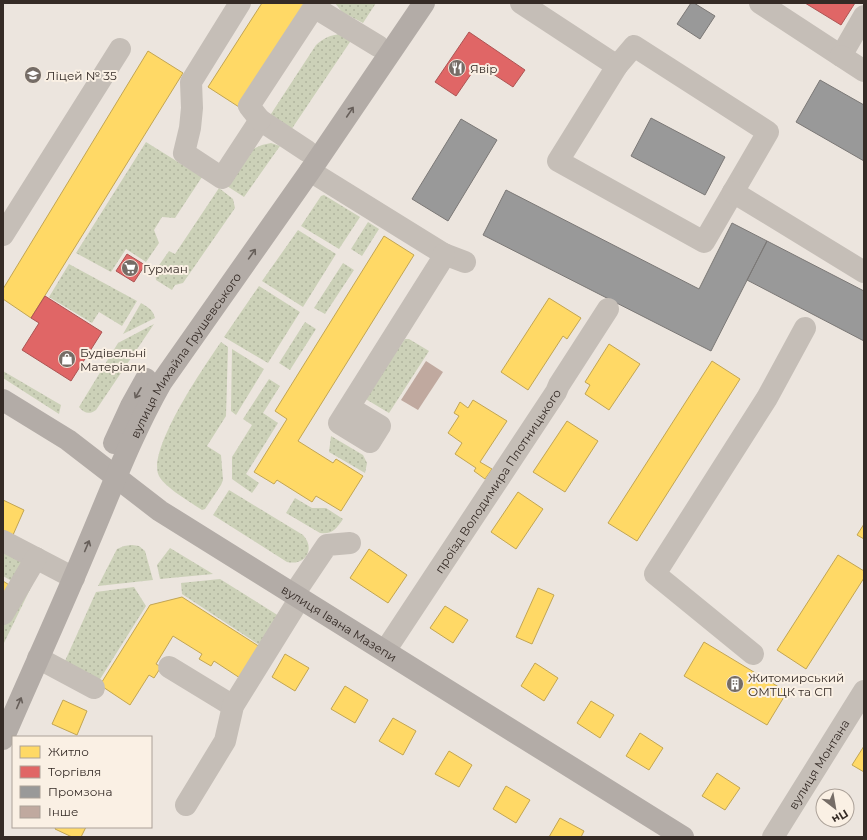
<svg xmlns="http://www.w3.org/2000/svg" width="867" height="840" font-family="Montserrat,sans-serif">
	<defs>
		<pattern id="grass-dots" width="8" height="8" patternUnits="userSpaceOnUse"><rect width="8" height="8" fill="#ccd1b8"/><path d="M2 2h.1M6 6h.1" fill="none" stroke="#b0b49e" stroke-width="1.8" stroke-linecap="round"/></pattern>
	</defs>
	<rect width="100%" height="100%" fill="#ece5de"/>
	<!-- grass -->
	<path fill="url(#grass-dots)" d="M335 3H376L363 23 342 12Z
		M341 34 352 39 291 130 269 117 316 45C324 38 330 35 341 34Z
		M146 142 202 177 175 218 162 217 154 230 159 243 146 262 126 249 111 272 76 253Z
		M271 143 280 146 244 197 227 186 253 149 262 145Z
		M219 188 233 199 235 208 183 283 175 285 172 290 156 280 155 271 169 251 175 254Z
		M324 195 360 217 339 249 301 226 321 196Z
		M368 222 379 229 362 256 351 249Z
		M298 230 336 254 303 307 262 281Z
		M343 263 354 270 325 314 314 308Z
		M69 264 137 301 122 326 99 312 92 323 49 297Z
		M259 286 300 312 268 363 224 337Z
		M141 303C148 307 153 310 155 318L123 334Z
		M305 322 316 329 290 370 279 363Z
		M154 324 96 410C89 415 84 413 79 407L118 343Z
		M405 339H409L429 351 389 413 364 398Z
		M221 342 228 347 226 416 207 446 221 455 223 480 221 485 205 509 202 510C192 503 164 487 159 476 146 451 205 365 221 342Z
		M232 349 264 369 236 415 231 411Z
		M3 371 61 405 59 414 3 378Z
		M269 379 280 386 263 413 278 423 246 474 259 483 252 493 232 479V457L252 425 243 419Z
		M331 436 363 455 367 463 365 473 329 452Z
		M229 490 303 535C316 549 305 566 287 562L213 515Z
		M295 498 312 508H326L343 519C337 528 332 535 320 533L286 513Z
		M132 545 139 546 145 551 153 580 98 586 117 549 124 546Z
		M170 548 213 574 160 579 157 565Z
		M3 551 28 566 17 584 3 576Z
		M38 573 3 645V622Z
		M220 579 279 616 261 646 182 594 181 583Z
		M134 587 146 606 97 684 65 661 96 592Z"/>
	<!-- homes -->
	<path fill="#ffd966" stroke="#c2a553" d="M262 3H305L239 107 208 87Z
		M148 51 183 73 31 318 3 299V289Z
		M384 236 414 255 298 441 333 463 336 459 363 476 341 511 316 496 312 502 277 480 274 484 254 472 287 419 275 411Z
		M549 298 581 318 567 339 563 336 528 390 501 372Z
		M609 344 640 364 609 410 585 394 590 385 585 382Z
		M712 361 740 379 637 541 608 523Z
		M473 400 507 421 480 462 492 469 485 479 474 471 476 468 455 454 462 443 448 433 459 416 454 413 460 402 468 408Z
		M567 421 598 441 565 492 533 472Z
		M518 492 543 509 516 549 491 532Z
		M3 500 24 510 13 535 3 530Z
		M864 524V539L857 535Z
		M369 549 407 575 388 603 350 578Z
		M838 555 864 571V578L806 669 777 650Z
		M3 581 14 588 3 605Z
		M538 588 554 595 532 644 516 637Z
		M182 597 260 647 240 678 214 661 211 666 199 659 202 654 173 636 156 664 161 667 154 678 149 675 130 705 100 685 150 605Z
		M445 606 468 620 453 643 430 628Z
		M704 642 787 692 767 725 684 676Z
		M285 654 309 668 295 691 272 677Z
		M535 663 558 678 544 701 521 686Z
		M345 686 368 700 355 723 331 709Z
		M63 700 87 711 77 735 52 724Z
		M591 701 614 715 600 738 577 723Z
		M393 718 416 731 403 755 379 741Z
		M640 733 663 748 649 770 626 756Z
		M864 746V772L852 765Z
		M449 751 472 765 459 787 435 774Z
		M717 773 740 788 725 810 702 796Z
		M506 786 530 800 516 823 493 809Z
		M560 818 584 831 581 837H549Z
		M56 827H86L81 837H72L55 829Z"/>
	<!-- shops -->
	<path fill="#e06666" stroke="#ad5453" d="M805 3H855L841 25Z
		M469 32 525 70 513 87 478 64 456 96 435 82Z
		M127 254 145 265 134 282 116 271Z
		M45 296 102 332 71 381 22 350 39 323 31 318Z"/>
	<!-- industry -->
	<path fill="#999" stroke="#7b7876" d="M691 3H694L715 16 700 39 677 24Z
		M820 80 864 105V161L796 122Z
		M651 118 725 157 705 195 631 156Z
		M461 119 497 140 448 221 412 199Z
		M506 190 699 289 732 223 767 241 711 351 483 235Z
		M767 241 864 291V341L747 280Z"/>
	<!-- building -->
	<path fill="#c0a99f" d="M426 361 443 372 418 410 401 400Z"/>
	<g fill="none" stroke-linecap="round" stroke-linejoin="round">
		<!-- minor -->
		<g stroke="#c5beb7" stroke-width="22">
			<path d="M240 3 191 82 192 108 190 128 184 153 222 178 260 120 307 151"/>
			<path d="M521 3 617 66"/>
			<path d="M760 3 841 56 864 16"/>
			<path d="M634 46 768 132 704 242 558 161 617 66Z"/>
			<path d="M841 56 864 71"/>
			<path d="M260 120 249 106 314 7 378 46"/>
			<path d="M310 171 444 254 465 262"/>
			<path d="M733 192 864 272"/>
			<path d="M3 235 120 49"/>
			<path d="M350 408 380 426 370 442 339 423 443 258 444 254"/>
			<path d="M3 541 74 578"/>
			<path d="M294 594 327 545 350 543"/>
			<path d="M3 614 36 558"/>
			<path id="s1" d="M385 651 556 392 559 385 608 309"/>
			<path d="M753 654 655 574 767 398 805 328"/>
			<path d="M38 658 94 688"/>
			<path d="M169 667 233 706"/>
			<path d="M186 805 225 741 233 706 300 598"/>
			<path id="s2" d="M773 837 864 691"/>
		</g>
		<!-- major -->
		<g stroke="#b3aca7" stroke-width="22">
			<path id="s3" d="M3 400 68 440 160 511 683 837"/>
			<path d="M114 443 131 406 146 379"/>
			<path id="s4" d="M3 739C31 674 61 609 88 544 111 490 132 434 161 383L310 171 424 3"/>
		</g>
	</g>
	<!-- one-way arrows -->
	<defs><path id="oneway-shaft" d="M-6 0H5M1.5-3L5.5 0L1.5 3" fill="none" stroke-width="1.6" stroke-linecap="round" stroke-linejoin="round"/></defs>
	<g stroke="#675f5a">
		<use href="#oneway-shaft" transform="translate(350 112) rotate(-56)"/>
		<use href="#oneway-shaft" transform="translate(252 254) rotate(-55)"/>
		<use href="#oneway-shaft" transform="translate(138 393) rotate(120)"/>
		<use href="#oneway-shaft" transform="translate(87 546) rotate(-67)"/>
		<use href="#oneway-shaft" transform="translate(19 703) rotate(-67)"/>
	</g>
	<!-- icons -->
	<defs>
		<g id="restaurant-disc" transform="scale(0.9)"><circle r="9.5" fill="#756c66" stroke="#faf0e4"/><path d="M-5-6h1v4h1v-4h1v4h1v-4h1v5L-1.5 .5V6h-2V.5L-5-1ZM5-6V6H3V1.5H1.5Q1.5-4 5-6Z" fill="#fff"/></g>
		<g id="school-disc" transform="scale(0.9)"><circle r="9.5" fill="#756c66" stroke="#faf0e4"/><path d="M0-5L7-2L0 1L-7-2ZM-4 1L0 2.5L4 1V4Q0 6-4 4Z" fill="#fff"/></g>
		<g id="supermarket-disc" transform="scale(0.9)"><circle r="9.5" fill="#756c66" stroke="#faf0e4"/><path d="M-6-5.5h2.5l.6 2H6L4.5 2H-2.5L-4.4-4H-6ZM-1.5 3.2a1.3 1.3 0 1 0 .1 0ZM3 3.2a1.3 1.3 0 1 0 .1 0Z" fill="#fff"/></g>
		<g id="shop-disc" transform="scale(0.9)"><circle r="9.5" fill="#756c66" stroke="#faf0e4"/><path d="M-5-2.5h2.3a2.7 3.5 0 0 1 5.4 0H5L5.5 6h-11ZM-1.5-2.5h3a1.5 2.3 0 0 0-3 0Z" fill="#fff"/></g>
		<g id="building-disc" transform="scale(0.9)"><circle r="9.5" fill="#756c66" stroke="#faf0e4"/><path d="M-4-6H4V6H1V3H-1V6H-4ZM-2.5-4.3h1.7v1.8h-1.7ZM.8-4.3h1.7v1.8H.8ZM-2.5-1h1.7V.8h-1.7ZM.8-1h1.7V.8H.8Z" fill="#fff"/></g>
	</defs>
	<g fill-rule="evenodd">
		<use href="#restaurant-disc" x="457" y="68"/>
		<use href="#school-disc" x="33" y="75"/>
		<use href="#supermarket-disc" x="130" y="268"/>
		<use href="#shop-disc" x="67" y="359"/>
		<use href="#building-disc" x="735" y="684"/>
	</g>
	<g text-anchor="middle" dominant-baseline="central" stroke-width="4" stroke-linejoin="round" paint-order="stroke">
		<!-- poi labels -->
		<g font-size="12" fill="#352b26" stroke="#faf0e4" text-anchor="start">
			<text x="470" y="68">Явір</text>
			<text x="46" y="75">Ліцей № 35</text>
			<text x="143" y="268">Гурман</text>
			<text x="80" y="352">Будівельні<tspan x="80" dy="14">Матеріали</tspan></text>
			<text x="748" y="677">Житомирський<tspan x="748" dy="14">ОМТЦК та СП</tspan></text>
		</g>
		<!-- street labels -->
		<g font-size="12" fill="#352b26" stroke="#faf0e4">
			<text stroke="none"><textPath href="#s4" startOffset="426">вулиця Михайла Грушевського</textPath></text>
			<text stroke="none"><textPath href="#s1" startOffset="204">проїзд Володимира Плотницького</textPath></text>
			<text stroke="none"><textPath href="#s3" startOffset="404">вулиця Івана Мазепи</textPath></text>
			<text stroke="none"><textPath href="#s2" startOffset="86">вулиця Монтана</textPath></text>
		</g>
	</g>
	<!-- border -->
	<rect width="867" height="840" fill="none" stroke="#352b26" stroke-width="8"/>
	<!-- legend -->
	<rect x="12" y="736" width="140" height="92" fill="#faf0e4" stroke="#aba198"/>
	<rect x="20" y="746" width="20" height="12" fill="#ffd966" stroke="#aba198"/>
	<text x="48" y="756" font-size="12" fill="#352b26">Житло</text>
	<rect x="20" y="766" width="20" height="12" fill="#e06666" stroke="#aba198"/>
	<text x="48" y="776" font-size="12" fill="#352b26">Торгівля</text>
	<rect x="20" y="786" width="20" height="12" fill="#999999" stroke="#aba198"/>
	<text x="48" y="796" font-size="12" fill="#352b26">Промзона</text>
	<rect x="20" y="806" width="20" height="12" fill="#c0a99f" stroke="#aba198"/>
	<text x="48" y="816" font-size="12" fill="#352b26">Інше</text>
	<!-- north arrow -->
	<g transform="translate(835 808) rotate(149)"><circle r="19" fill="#faf0e4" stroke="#aba198"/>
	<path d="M0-3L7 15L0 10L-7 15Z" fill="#756c66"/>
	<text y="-6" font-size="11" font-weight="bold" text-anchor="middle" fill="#352b26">Пн</text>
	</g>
</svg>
